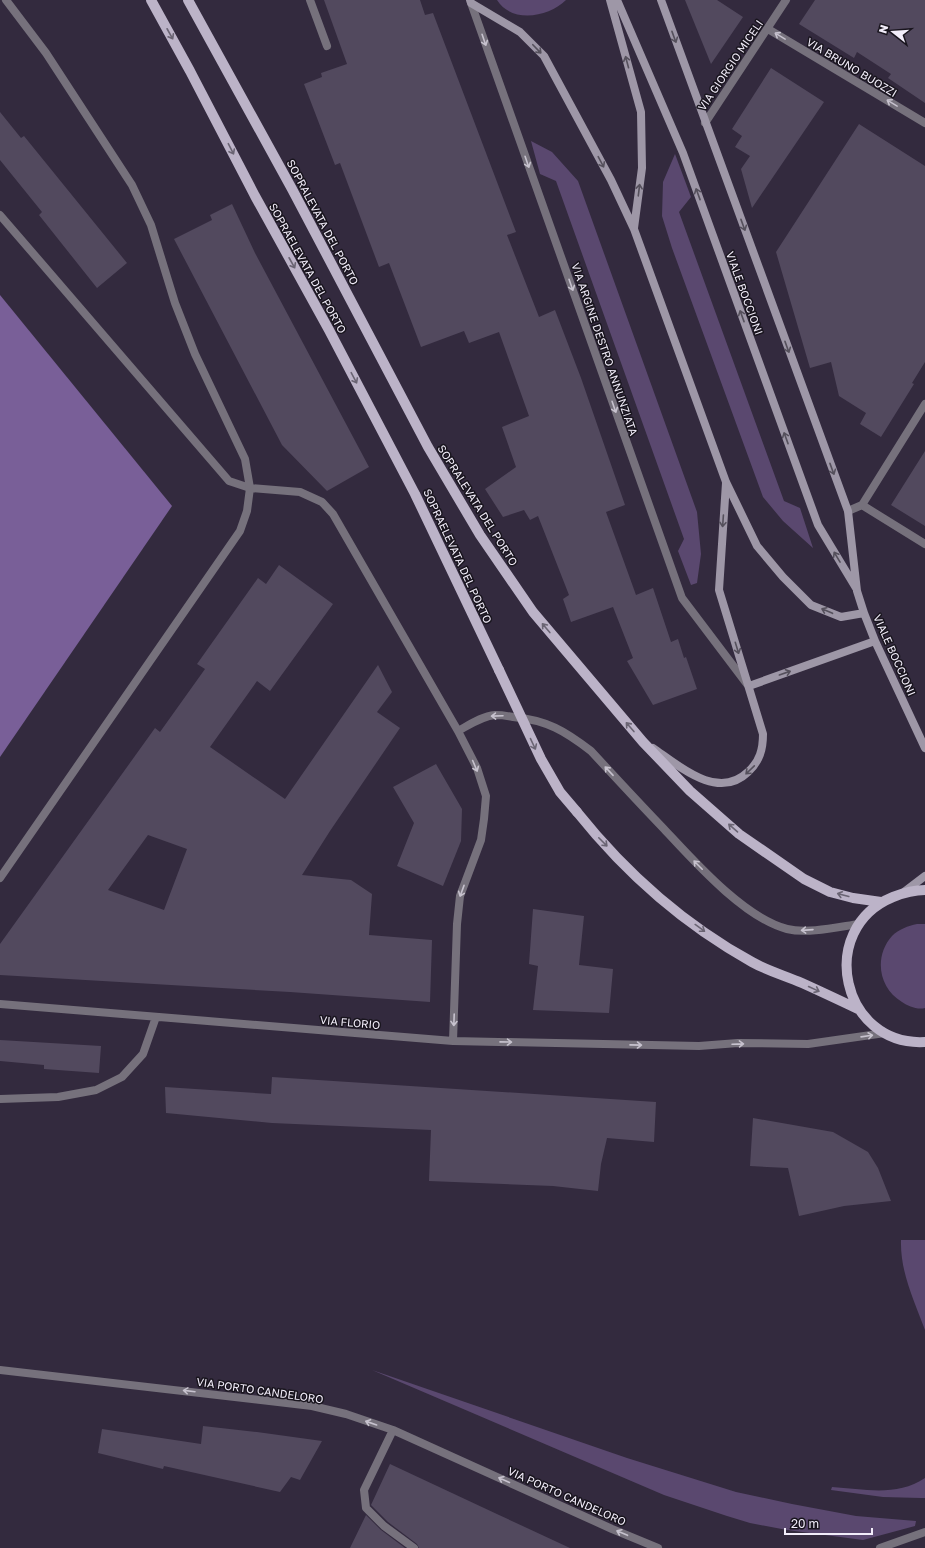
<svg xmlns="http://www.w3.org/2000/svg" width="925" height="1548" font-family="'Golos Text',sans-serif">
	<rect width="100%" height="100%" fill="#332a3e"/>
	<!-- green -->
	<path fill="#5a486f" d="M497 0H566C549 17 512 24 497 0Z
		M531 141 552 152 578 181 697 512 701 554 697 583 691 585 678 551 684 539 556 181 540 174Z
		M675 154 691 197 679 212 784 501 800 508 813 548 783 521 763 497 672 248 662 216 663 182Z
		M917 924H925V1008C917 1010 908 1006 902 1002 878 988 874 956 892 936 899 929 908 926 917 924Z
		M901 1240H925V1330C914 1300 900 1272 901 1240Z
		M372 1370 627 1458 736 1492 792 1504 856 1516 916 1521 915 1526 863 1540 787 1530 750 1523 727 1516 664 1495Z
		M925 1478V1498H921L883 1497 831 1490 832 1487C864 1489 897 1497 925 1478Z"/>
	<!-- water -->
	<path fill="#795f98" d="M0 295 172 506 0 757Z"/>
	<!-- building -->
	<path fill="#52495e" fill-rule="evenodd" d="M324 0H420L425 15 433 13 516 232 507 235 539 317 555 310 581 378 625 505 606 512 636 595 653 588 671 642 678 639 684 658 686 657 697 689 653 705 627 661 633 658 613 607 571 622 563 599 569 595 538 516 530 520 524 510 503 517 485 489 516 467 502 427 529 416 499 332 469 343 464 331 421 347 389 263 379 267 340 163 335 165 304 84 322 77 321 73 347 64Z
		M685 0H717L743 17 711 64Z
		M815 0H925V103L888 78 891 74 857 52 854 58 799 24Z
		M771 68 824 102 752 208 741 169 750 156 735 147 742 136 732 129Z
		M0 112 21 138 24 136 127 263 97 288 39 215 42 212 0 160Z
		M859 124 925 166V362L912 383 914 384 881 437 860 424 866 413 839 396 831 362 810 368 776 252Z
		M232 204 255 253 369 467 327 491 282 445 174 239 212 220 210 215Z
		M925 451V526L891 505Z
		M279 565 333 604 270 691 257 681 210 747 285 799 378 665 392 692 377 712 400 728 330 831 302 875 351 880 372 894 369 935 432 940 430 1002 290 992 0 975V944L155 728 160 732 205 669 197 664 258 578 266 584ZM148 835 187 849 164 910 108 890Z
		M436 764 462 809 461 841 443 886 397 866 414 823 393 787Z
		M533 909 584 916 579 965 613 969 609 1013 533 1010 538 966 529 964Z
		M0 1040 101 1046 99 1073 44 1069V1065L0 1061Z
		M272 1077 656 1102 654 1142 607 1138 601 1164 598 1191 553 1186 429 1181 431 1130 272 1123 166 1113 165 1087 271 1094Z
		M753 1118 833 1132 868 1152 878 1168 891 1201 844 1206 799 1216 788 1168 750 1166Z
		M203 1426 257 1432 322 1441 300 1480 291 1477 280 1492 164 1466 163 1469 98 1453 102 1429 201 1444Z
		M390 1464 499 1515 570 1548H419L417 1544 388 1522 371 1505Z
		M366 1515 381 1530 405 1548H350Z"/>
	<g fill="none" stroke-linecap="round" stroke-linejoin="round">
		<!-- lane -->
		<path stroke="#76717c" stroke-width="8" d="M310 0 327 46
			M0 215 229 481 250 488"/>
		<!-- street -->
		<path stroke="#76717c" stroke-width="8" d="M471 3 682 598 747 684
			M768 29 925 123
			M705 123 786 0
			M250 488 300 492 322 502 333 514 458 731 477 768 486 796 484 819 481 840 460 896 457 924 453 1041
			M862 505 925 544
			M848 511 862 505 925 404
			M458 731C469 725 482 716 495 715 501 715 508 716 513 717 547 720 565 731 591 751 615 777 639 803 664 829 693 860 744 918 787 929 808 934 838 927 859 924
			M0 878 240 531 247 511 250 488 245 459 195 354 175 303 151 225 132 185 46 53 6 0
			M0 1004 453 1041 699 1046 738 1043 808 1044 885 1033
			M0 1099 58 1097 96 1090 122 1077 143 1054 156 1017
			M0 1370 312 1406 346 1414 393 1430 612 1529 658 1548
			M393 1430 364 1490 366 1508 384 1526 414 1548
			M880 1548 925 1532"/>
		<!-- secondary -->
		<path stroke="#9e97a7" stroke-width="8" d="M470 0 471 3 520 32 544 56 611 180 634 229 726 482 757 546 783 577 811 605 841 617 864 613
			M610 0 641 112 642 168 634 228
			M617 0 683 153 818 525 856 588
			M661 0 848 511 857 591 864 613 875 641 925 748
			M749 686 875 641
			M653 748C679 766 718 801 748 772 760 761 763 749 763 734L719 590 726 483
			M904 892 925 876"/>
		<!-- primary -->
		<path stroke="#bcb3c8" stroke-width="10" d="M151 0 190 71 255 196 329 330 415 494 499 670
			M188 0 292 189 428 447 480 535 533 612 643 742 690 791 739 834 804 879 830 892 853 898 881 902
			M577 812C625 872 685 925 752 962 768 971 786 976 802 983 822 992 841 1001 860 1010
			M925 890C913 890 903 893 893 897 815 929 842 1047 925 1042"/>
		<!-- primary-bridge -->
		<path stroke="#bcb3c8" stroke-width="10" d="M499 670 541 759 560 792 577 812"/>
	</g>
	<!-- one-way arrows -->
	<defs><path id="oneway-shaft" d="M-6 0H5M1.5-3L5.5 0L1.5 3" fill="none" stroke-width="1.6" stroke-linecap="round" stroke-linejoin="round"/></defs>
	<g stroke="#6a6473">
		<use href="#oneway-shaft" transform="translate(170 34) rotate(61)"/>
		<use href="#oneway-shaft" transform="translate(231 149) rotate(63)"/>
		<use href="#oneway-shaft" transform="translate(292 263) rotate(61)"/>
		<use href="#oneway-shaft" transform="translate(354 378) rotate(62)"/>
		<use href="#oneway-shaft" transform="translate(546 628) rotate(-130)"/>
		<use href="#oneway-shaft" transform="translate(630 727) rotate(-131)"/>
		<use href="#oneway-shaft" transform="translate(533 744) rotate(65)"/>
		<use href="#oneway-shaft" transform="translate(733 828) rotate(-139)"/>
		<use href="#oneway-shaft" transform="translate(603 842) rotate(45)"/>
		<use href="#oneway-shaft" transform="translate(843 895) rotate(-165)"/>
		<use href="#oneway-shaft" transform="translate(700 928) rotate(36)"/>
		<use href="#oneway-shaft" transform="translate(814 989) rotate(25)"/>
	</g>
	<g stroke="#c7c2ce">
		<use href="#oneway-shaft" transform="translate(780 36) rotate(-149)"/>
		<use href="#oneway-shaft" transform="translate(484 40) rotate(71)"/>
		<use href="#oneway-shaft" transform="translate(892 103) rotate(-149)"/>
		<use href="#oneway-shaft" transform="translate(527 162) rotate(71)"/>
		<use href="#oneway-shaft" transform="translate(571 285) rotate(71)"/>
		<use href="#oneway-shaft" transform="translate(614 407) rotate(71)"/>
		<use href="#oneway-shaft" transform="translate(497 716) rotate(178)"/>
		<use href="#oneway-shaft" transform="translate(475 766) rotate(67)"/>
		<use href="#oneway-shaft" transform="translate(609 771) rotate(-133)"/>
		<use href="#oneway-shaft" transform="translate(698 865) rotate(-135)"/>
		<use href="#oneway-shaft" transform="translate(462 891) rotate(110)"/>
		<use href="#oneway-shaft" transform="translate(807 930) rotate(176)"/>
		<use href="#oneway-shaft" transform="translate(454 1020) rotate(92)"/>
		<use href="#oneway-shaft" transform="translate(867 1036) rotate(-8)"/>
		<use href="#oneway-shaft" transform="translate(506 1042) rotate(1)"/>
		<use href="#oneway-shaft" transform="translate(738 1044) rotate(-2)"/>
		<use href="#oneway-shaft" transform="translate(636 1045) rotate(1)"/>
		<use href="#oneway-shaft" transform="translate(189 1391) rotate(-173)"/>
		<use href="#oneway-shaft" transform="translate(371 1423) rotate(-161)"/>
		<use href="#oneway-shaft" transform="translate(504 1480) rotate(-156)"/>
		<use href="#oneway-shaft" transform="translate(622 1533) rotate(-157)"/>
	</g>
	<g stroke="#55505c">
		<use href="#oneway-shaft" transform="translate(674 37) rotate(70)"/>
		<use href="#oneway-shaft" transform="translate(537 49) rotate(46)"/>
		<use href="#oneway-shaft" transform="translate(627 62) rotate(-105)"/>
		<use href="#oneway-shaft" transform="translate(601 162) rotate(62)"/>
		<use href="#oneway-shaft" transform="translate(639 190) rotate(-83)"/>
		<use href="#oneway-shaft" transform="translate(698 194) rotate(-110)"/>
		<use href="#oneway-shaft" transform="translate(743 225) rotate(70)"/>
		<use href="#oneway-shaft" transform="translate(742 316) rotate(-110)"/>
		<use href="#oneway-shaft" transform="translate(787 347) rotate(70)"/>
		<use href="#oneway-shaft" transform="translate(786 438) rotate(-110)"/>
		<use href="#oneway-shaft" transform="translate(832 469) rotate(70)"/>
		<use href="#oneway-shaft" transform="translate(723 521) rotate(94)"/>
		<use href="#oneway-shaft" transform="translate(837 557) rotate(-121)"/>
		<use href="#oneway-shaft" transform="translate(827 611) rotate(-157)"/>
		<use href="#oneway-shaft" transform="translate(737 648) rotate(73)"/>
		<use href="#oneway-shaft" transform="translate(785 673) rotate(-19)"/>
		<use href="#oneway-shaft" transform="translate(750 770) rotate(136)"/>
	</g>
	<g text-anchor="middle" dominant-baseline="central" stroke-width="3" stroke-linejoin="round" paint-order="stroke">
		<!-- street labels -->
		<g font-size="11" fill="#f2edfa" stroke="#19151e">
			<text transform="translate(730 65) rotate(-56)">VIA GIORGIO MICELI</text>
			<text transform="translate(852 67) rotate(31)">VIA BRUNO BUOZZI</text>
			<text transform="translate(323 222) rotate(62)">SOPRALEVATA DEL PORTO</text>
			<text transform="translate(308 268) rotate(61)">SOPRAELEVATA DEL PORTO</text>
			<text transform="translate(745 293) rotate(70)">VIALE BOCCIONI</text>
			<text transform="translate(605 349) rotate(71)">VIA ARGINE DESTRO ANNUNZIATA</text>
			<text transform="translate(478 505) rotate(58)">SOPRALEVATA DEL PORTO</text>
			<text transform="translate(458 556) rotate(65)">SOPRAELEVATA DEL PORTO</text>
			<text transform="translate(895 655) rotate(66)">VIALE BOCCIONI</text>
			<text transform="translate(350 1022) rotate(5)">VIA FLORIO</text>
			<text transform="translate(260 1390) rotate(8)">VIA PORTO CANDELORO</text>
			<text transform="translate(567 1496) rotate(24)">VIA PORTO CANDELORO</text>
		</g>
	</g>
	<!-- north arrow -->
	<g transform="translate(893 32) rotate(287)" stroke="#19151e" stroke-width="3" paint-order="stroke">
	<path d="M0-3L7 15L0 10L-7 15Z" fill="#f2edfa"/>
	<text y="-6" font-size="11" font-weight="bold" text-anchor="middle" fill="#f2edfa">N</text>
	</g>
	<!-- scale -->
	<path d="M785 1528v6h87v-6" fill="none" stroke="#f2edfa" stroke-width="2"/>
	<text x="791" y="1528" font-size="12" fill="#f2edfa" stroke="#19151e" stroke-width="3" paint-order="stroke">20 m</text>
</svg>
